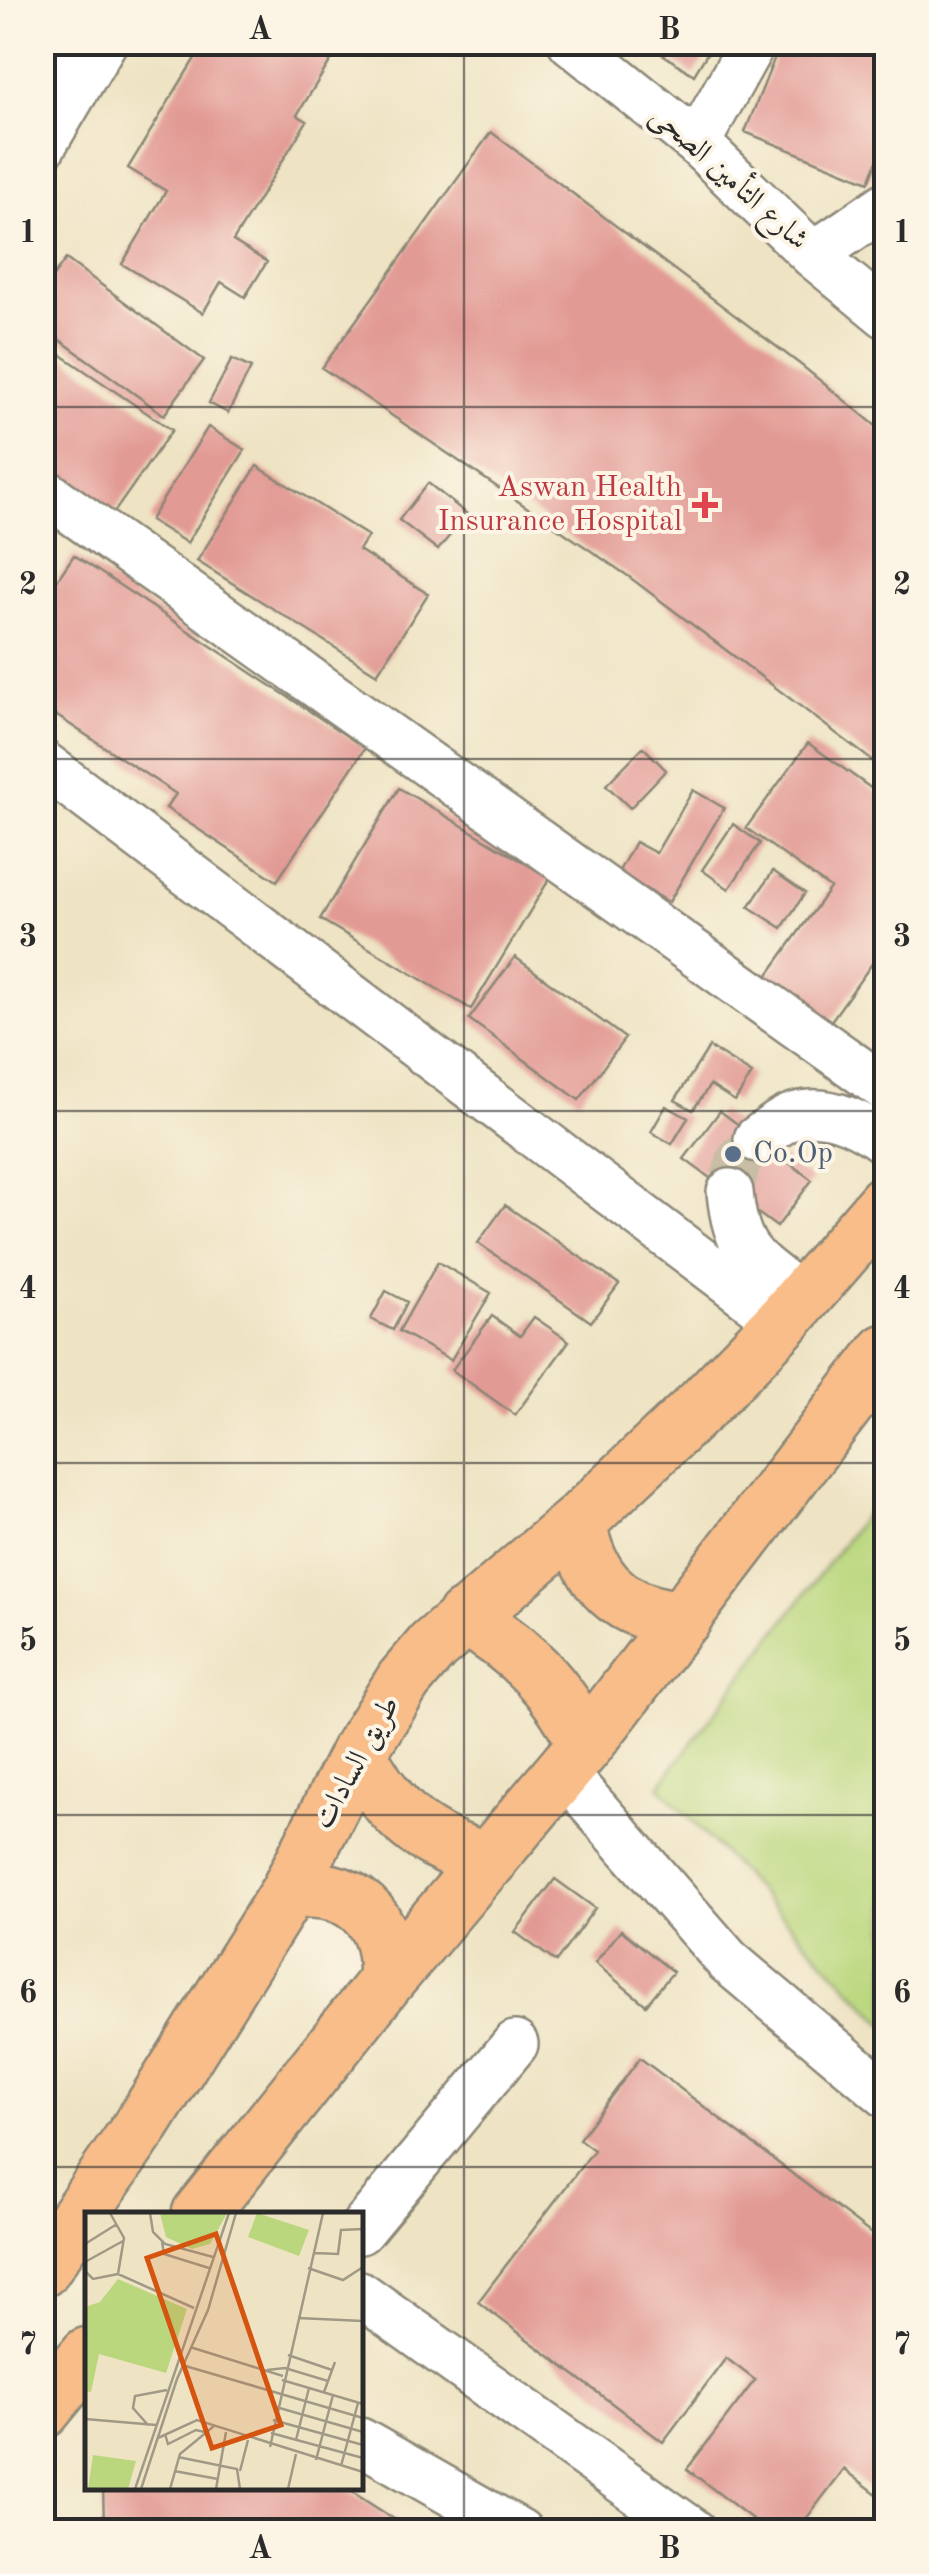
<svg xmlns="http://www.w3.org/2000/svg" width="929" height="2574" font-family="'Old Standard TT',Amiri,serif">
	<rect width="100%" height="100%" fill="#fcf5e5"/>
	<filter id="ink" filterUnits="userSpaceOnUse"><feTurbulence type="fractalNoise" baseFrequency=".01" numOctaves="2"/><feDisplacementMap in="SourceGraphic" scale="20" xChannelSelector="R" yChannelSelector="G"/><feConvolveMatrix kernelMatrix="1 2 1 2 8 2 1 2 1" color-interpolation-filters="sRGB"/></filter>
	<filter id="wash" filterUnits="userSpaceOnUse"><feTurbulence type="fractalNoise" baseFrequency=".0048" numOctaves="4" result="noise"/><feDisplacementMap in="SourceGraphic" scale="40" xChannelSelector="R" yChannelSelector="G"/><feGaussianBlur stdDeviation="2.25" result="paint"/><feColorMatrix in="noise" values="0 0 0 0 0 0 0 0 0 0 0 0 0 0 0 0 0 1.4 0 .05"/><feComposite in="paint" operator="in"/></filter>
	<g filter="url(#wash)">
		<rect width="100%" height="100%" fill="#eee3c3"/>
		<!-- green -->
		<path fill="#bad77d" stroke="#728154" stroke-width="2.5" d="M886 1487V2026L659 1786Z"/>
		<g id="blocks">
			<!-- building -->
			<path fill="#e29a94" d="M188 42H326L323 47 334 55 297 115 307 121 233 241 267 262 245 297 221 282 203 313 122 264 166 191 128 168 200 50Z
				M644 42H714L694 75Z
				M781 42H876L886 47V139L869 182 745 132Z
				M491 132 801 365 886 434V771L628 576 322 368Z
				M66 259 204 360 164 415 42 327V291Z
				M60 354 172 430 113 514 42 463V379Z
				M232 359 251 368 228 413 209 403Z
				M208 427 245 450 187 543 150 520Z
				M257 466 368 536 359 550 428 594 377 674 197 561Z
				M428 483 467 514 438 550 399 520Z
				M74 555 365 748 277 881 166 808 176 794 42 706V602Z
				M808 743 886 799V944L826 1028 762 983 830 888 746 828Z
				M643 747 666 770 630 808 606 785Z
				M399 788 550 878 471 1009 320 919Z
				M693 790 724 808 669 902 618 873 635 842 656 853Z
				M733 824 760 843 729 889 702 870Z
				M773 871 805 893 782 928 749 907Z
				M515 957 625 1038 579 1100 469 1019Z
				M709 1047 752 1074 735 1101 710 1085 693 1110 675 1100Z
				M666 1106 688 1118 672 1144 651 1132Z
				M720 1111 812 1180 777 1227 684 1159Z
				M505 1205 619 1284 591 1322 478 1243Z
				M438 1262 491 1293 451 1360 399 1331Z
				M386 1291 407 1302 393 1330 371 1319Z
				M492 1316 520 1336 534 1317 569 1341 515 1415 452 1370Z
				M555 1879 595 1908 556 1962 515 1932Z
				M621 1930 673 1972 646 2005 595 1963Z
				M640 2058 886 2245V2501L844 2469 796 2532H769L687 2469 755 2380 726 2358 663 2442 478 2302 594 2150 579 2139Z
				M103 2486H335L352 2492 414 2532H87L104 2526Z"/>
		</g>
	</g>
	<g filter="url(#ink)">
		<use href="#blocks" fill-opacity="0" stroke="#8c8777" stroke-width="2.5"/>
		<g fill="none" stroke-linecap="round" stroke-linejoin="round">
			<!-- minor-tunnel -->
			<path stroke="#c7bea5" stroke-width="45" stroke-dasharray="45 22" stroke-linecap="butt" d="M730 1192 739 1160 757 1139"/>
			<!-- minor casing -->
			<g stroke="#8c8777" stroke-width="50">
				<path id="minor" d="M571 42 697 143 813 255 886 315
					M42 61 78 86
					M697 143 753 42
					M42 147 104 42
					M813 255 886 205
					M42 490 886 1089
					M42 763 782 1322
					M757 1139C767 1132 779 1122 791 1117 824 1104 860 1123 886 1142
					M730 1192C736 1256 756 1261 803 1298
					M563 1772 728 1961 886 2094
					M360 2231 515 2044
					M360 2294 694 2532
					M360 2441 520 2532"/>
			</g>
			<!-- major casing -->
			<g stroke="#8c8777" stroke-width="60">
				<path id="major" d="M578 1522C588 1583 622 1615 684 1618
					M465 1617C520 1649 558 1687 586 1744
					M358 1753C389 1814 423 1843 489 1861
					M288 1892C351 1881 391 1917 386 1981
					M200 2214 386 1981 586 1744 886 1352
					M42 2269 143 2123 288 1892 358 1753 404 1680 433 1646 578 1522 702 1405 782 1322 886 1202
					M42 2411 88 2355"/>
			</g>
			<!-- minor -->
			<use href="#minor" stroke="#fff" stroke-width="45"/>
			<!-- major -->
			<use href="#major" stroke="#f8bd89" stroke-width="55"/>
		</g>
	</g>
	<!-- grid -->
	<path fill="none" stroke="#2b2b2b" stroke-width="2.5" stroke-opacity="0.55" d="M464 42V2532M42 407H886M42 759H886M42 1111H886M42 1463H886M42 1815H886M42 2167H886"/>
	<!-- markers -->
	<path fill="#e0444e" stroke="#fcf5e5" stroke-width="4" d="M700 490h10v10h10v10h-10v10h-10v-10h-10v-10h10z"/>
	<circle fill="#5c6f8a" stroke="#fcf5e5" stroke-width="4" cx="733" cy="1154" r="10"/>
	<g text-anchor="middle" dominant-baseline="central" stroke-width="8" stroke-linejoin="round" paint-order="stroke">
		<!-- street labels -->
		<g font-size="30" fill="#2b2b2b" stroke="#fcf5e5">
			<text transform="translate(729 178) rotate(42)">شارع التأمين الصحى</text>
			<text transform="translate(357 1763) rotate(-61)">طريق السادات</text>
		</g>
		<!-- health labels -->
		<g font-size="30" fill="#be3a42" stroke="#fcf5e5" text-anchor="end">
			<text x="682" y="488">Aswan Health<tspan x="682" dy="34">Insurance Hospital</tspan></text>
		</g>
		<!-- service labels -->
		<g font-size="30" fill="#4e5e75" stroke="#fcf5e5" text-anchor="start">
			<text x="753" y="1154">Co.Op</text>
		</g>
	</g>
	<!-- overview -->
	<g transform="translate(85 2212)">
		<rect width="278" height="278" fill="#eee3c3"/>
		<path d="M75 1H142L125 32 107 37 81 25ZM172 1 224 18 214 44 163 25ZM33 67 102 97 81 161 14 142 6 180 0 179V95L15 90ZM8 243 51 249 43 277H3Z" fill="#bad77d"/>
		<path fill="none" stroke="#a09986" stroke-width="2.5" d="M25 1 39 26 33 62 109 96M65 1 68 20 80 32 128 45M77 30 79 42 124 56M0 32 32 12M228 41 253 42 256 18 278 17M0 50 38 29M223 56 258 68 278 55M0 59 8 67 33 62M213 106 278 109M105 135 198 164M203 143 247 158M97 153 278 206M182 158 200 156 243 169M197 168 278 192M239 180 250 150M191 195 278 220M0 207 71 213M188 208 278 233M63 213 48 196 50 184 82 178M186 221 278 246M80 222 83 232 111 218 124 221M73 226 112 208 278 260M211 228 224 176M185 235 238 1M93 245 152 257 155 277M231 248 248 183M256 254 273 191M89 259 133 267M155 259 163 228M50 277 144 1M56 277 92 167 123 98 151 1M85 277 95 242 129 214M131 277 141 220M203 277 211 242"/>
		<path fill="#d5540f" fill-opacity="0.15" stroke="#d5540f" stroke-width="5" d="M131 22 196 213 127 236 62 46Z"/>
		<rect width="278" height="278" fill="none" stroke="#2b2b2b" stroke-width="5"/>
	</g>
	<!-- margin -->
	<rect width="929" height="2574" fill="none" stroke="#fcf5e5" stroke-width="110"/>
	<rect x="55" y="55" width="819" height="2464" fill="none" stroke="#2b2b2b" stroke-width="4"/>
	<g font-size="32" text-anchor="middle" font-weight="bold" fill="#2b2b2b">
		<text x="260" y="39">A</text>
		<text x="669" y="39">B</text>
		<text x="28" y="242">1</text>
		<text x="902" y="242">1</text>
		<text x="28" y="594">2</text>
		<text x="902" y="594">2</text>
		<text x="28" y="946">3</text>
		<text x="902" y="946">3</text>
		<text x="28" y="1298">4</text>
		<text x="902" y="1298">4</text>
		<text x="28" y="1650">5</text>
		<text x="902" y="1650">5</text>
		<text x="28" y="2002">6</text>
		<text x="902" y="2002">6</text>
		<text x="28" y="2354">7</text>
		<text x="902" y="2354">7</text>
		<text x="260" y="2558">A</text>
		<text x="669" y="2558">B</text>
	</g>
</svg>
